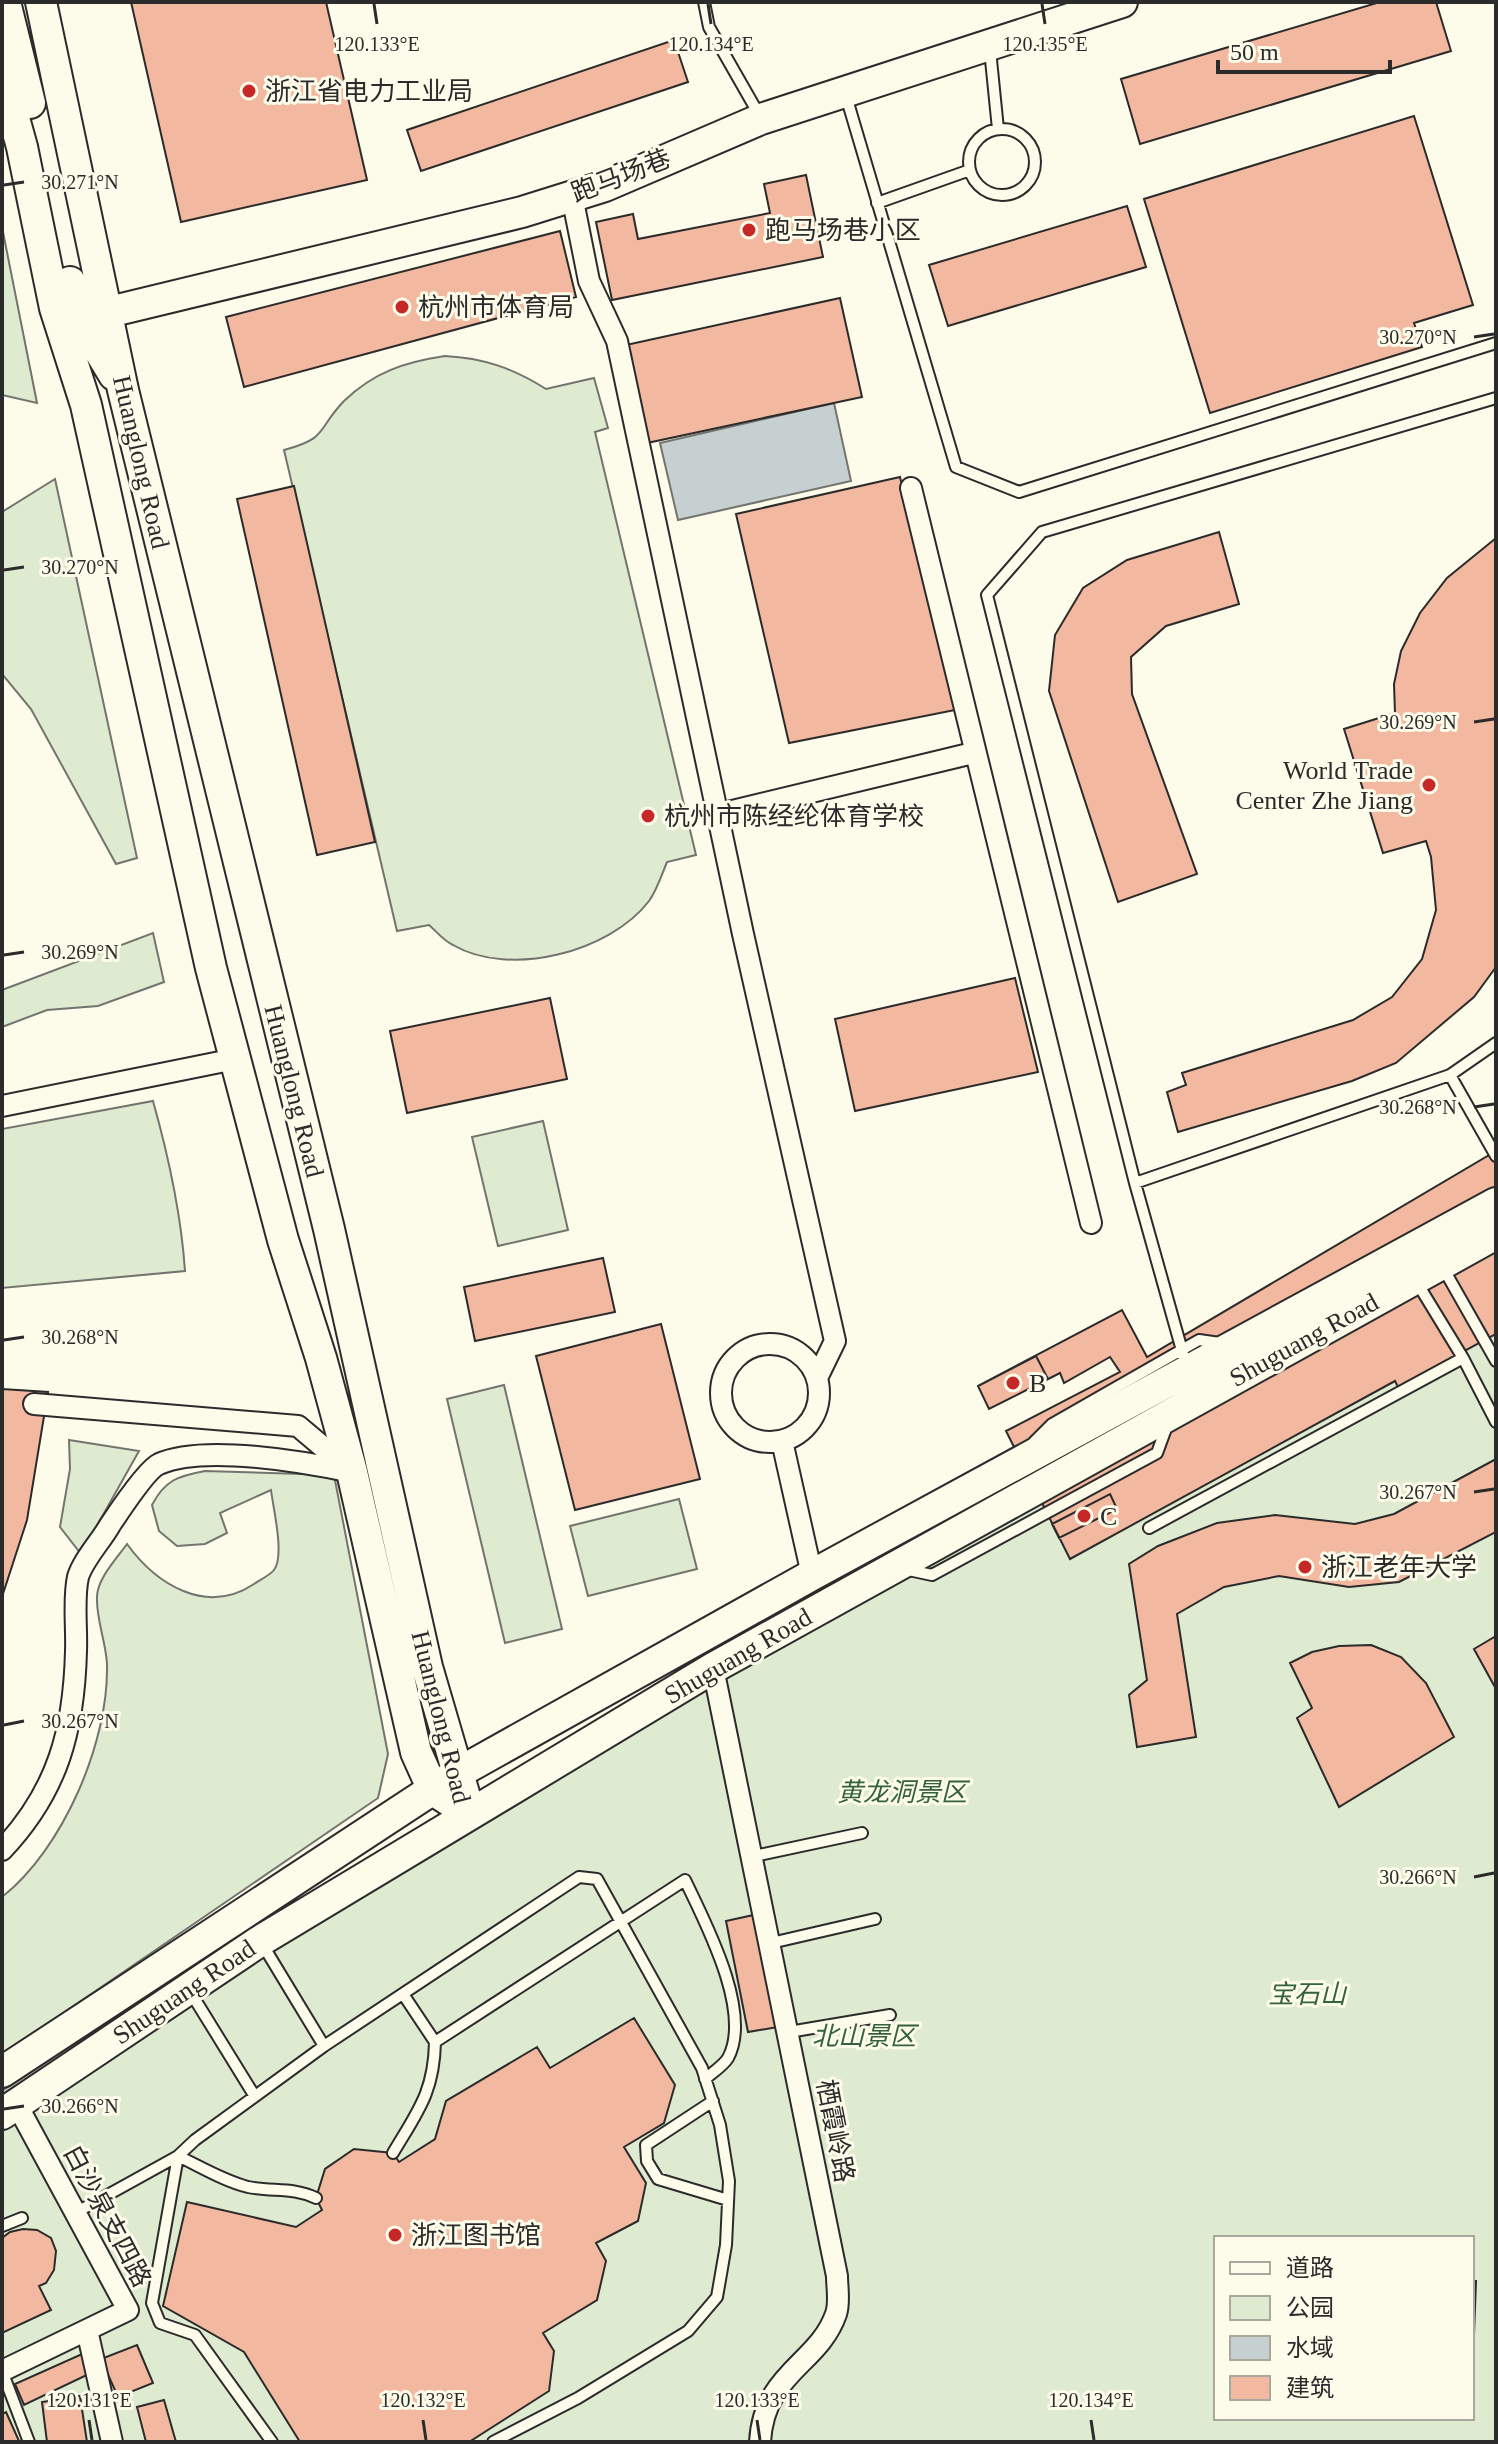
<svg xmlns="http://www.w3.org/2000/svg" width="1498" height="2444" font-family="'Times New Roman','Noto Sans SC',serif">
	<rect width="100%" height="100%" fill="#fdfbea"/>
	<!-- green -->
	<path fill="#deebd1" stroke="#74746e" stroke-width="2" fill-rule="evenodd" d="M2 227 37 403 2 395Z
		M445 356C483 358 513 368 546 389L594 378 608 428 595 432 696 855 667 862C662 874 657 890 649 901 610 952 510 978 453 945 444 941 437 932 429 925L397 931 284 450C329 438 316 430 344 401 374 372 405 362 445 356Z
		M55 479 137 858 116 864 31 709 2 674V512Z
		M153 933 164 982 98 1006 47 1010 2 1027V990Z
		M153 1101C169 1158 181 1212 185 1271L2 1288V1129Z
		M543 1121 568 1230 498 1246 472 1137Z
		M1496 1221V2442H2V2091L169 1982 580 1730ZM1216 2238H1472V2418H1216Z
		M504 1385 562 1629 505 1643 447 1399Z
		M69 1440 139 1451 81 1554 60 1527 70 1469Z
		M205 1471 334 1475 388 1754 378 1798 2 2055V1897C63 1849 109 1742 107 1664 106 1642 96 1619 97 1597 97 1579 117 1558 127 1544 156 1584 206 1616 254 1584 260 1580 270 1575 274 1570 285 1556 273 1507 271 1490L220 1513 227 1533 205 1544 177 1546 159 1531 152 1505C165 1480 178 1476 205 1471Z
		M679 1499 697 1569 588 1596 570 1526Z"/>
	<!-- water -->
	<path fill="#c7d0d0" stroke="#74746e" stroke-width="2" d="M834 403 851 481 678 520 660 443Z"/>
	<!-- building -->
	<path fill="#f2b8a0" stroke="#2b2b2b" stroke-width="2" d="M131 2H326L367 180 181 222Z
		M1380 2H1436L1451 51 1140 144 1121 79Z
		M674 40 688 82 421 171 407 130Z
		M1414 116 1473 305 1414 323 1422 347 1210 413 1144 199Z
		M806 175 823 257 612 300 596 222 633 214 638 239 770 213 764 184Z
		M1127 206 1146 267 948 326 929 265Z
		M560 231 576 297 244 387 226 317Z
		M840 298 862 397 647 443 626 345Z
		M900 477 955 710 789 743 736 514Z
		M294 486 375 842 317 855 237 499Z
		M1219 532 1239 604 1166 626 1131 657 1132 694 1197 874 1118 902 1049 691 1055 635 1083 588 1127 560Z
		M1496 538V967L1474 997 1396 1063 1352 1081 1178 1132 1167 1092 1186 1085 1182 1073 1353 1020 1392 997 1422 959 1436 910 1431 857 1426 841 1383 853 1344 729 1395 713 1394 684 1401 651 1420 613 1447 578Z
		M1015 978 1038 1072 855 1111 835 1019Z
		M550 998 567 1079 407 1113 390 1031Z
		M1496 1151V1334L1398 1387 1395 1381 1070 1559 1006 1431 1120 1372 1110 1357 1064 1383 1060 1373 989 1409 978 1386 1122 1310 1147 1357Z
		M603 1258 615 1312 475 1341 464 1287Z
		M661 1324 700 1479 575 1510 536 1356Z
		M1036 1356 1048 1379 989 1409 978 1386Z
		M2 1389 48 1392 27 1520 2 1597Z
		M1496 1459V1532L1399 1582 1349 1587 1279 1576 1224 1587 1177 1614 1196 1737 1137 1747 1129 1695 1147 1680 1129 1564 1158 1546 1217 1523 1275 1515 1355 1524 1394 1514Z
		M1110 1494 1117 1509 1059 1538 1052 1524Z
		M1496 1636V1689L1474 1649Z
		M1371 1645 1401 1657 1426 1683 1454 1737 1339 1807 1297 1718 1312 1708 1290 1663 1312 1652 1339 1646Z
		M758 1914 778 2027 748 2032 726 1921Z
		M634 2018 675 2085 664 2123 624 2147 646 2183 638 2221 596 2243 606 2261 597 2300 543 2333 554 2351 549 2391 469 2442H300L244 2352 163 2306 187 2202 296 2227 322 2210 316 2198 325 2169 354 2149 393 2153 399 2162 435 2139 446 2101 537 2047 550 2068Z
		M23 2229 37 2230 51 2238 56 2251 54 2270 46 2283 39 2286 51 2310 2 2333V2238L10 2232Z
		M1472 2281H1476L1474 2335H1472Z
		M137 2345 153 2383 118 2397 101 2359Z
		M82 2354 91 2373 24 2405 15 2384Z
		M80 2396 87 2442H47L42 2402Z
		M164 2400 176 2442H146L137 2407Z
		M6 2412 19 2441 18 2442H2V2414Z"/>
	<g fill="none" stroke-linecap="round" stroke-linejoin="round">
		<!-- lane casing -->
		<g stroke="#2b2b2b" stroke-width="14">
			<path id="lane" d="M704 2 709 27 761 118
				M990 50 998 129
				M846 96 956 467 1019 492 1496 343
				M969 162a33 33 0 1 1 66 0a33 33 0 1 1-66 0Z
				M877 203 970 170
				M1496 398 1042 532 987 595 1135 1183 1450 1075 1496 1156
				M1450 1075 1496 1043
				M1135 1183 1183 1354
				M1442 1266 1496 1361
				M1416 1281 1463 1358 1496 1422
				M1034 1442 1052 1424 1199 1340 1220 1343
				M1149 1528 1463 1358
				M904 1569 932 1575 1157 1453 1168 1423
				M754 1856 862 1833
				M261 1942 324 2046
				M771 1943 875 1919
				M191 1993 254 2095
				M403 1994 435 2042 685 1880C705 1922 753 2012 728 2058 724 2065 712 2073 705 2079
				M789 2032 890 2015
				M713 2101 646 2145 647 2161 658 2179 728 2200
				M393 2153C418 2111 434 2092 435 2042
				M75 2213 178 2156C201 2167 224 2181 248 2187 273 2192 293 2187 316 2198
				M2 2226 22 2218
				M2 2371 29 2442
				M272 2442 195 2335 160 2323 152 2303 178 2156 195 2140 324 2046 579 1877 597 1879 702 2068 720 2125 729 2181 726 2245 717 2297 688 2331 578 2398 493 2442"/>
		</g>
		<!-- street casing -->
		<g stroke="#2b2b2b" stroke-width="24">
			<path id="street" d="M572 196 589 281 617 341 743 934 835 1341 817 1378
				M911 488 1091 1223
				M720 814 973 753
				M2 1106 235 1059
				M721 1393a49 49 0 1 1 98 0a49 49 0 1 1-98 0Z
				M34 1404 298 1426 349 1469
				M782 1441 812 1575
				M713 1668 837 2276C837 2287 840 2303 836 2314 818 2365 764 2372 760 2442
				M2 1850C58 1791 74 1730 76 1651 77 1628 73 1599 78 1577 83 1560 101 1541 110 1525 118 1513 147 1469 159 1464 203 1444 305 1462 352 1472
				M87 2330 112 2442
				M2 2371 128 2310 17 2105"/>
		</g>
		<!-- secondary casing -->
		<g stroke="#2b2b2b" stroke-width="34">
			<path id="secondary" d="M5 2 30 103
				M41 2 123 390 329 1229 427 1667 470 1814
				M2 75 22 147 55 308 86 405 211 968 283 1240 321 1358 352 1472 416 1752 433 1790 470 1814
				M70 282 77 314 114 375
				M109 312 522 212 605 186 761 119 1122 2
				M2 2072 456 1774 812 1575 1496 1203
				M2 2114 260 1941 713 1668 1496 1234"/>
		</g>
		<!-- lane -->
		<use href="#lane" stroke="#fdfbea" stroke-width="10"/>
		<!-- street -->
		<use href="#street" stroke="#fdfbea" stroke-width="20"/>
		<!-- secondary -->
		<use href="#secondary" stroke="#fdfbea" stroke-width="30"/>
	</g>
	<!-- ticks -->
	<path fill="none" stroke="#2b2b2b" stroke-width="3" d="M374 4 377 24M708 4 711 24M1042 4 1045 24M4 185 24 182M1474 337 1494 334M4 570 24 567M1474 722 1494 719M4 955 24 952M1474 1107 1494 1104M4 1340 24 1337M1474 1492 1494 1489M4 1725 24 1721M1474 1877 1494 1873M4 2109 24 2106M89 2420 92 2440M423 2420 426 2440M757 2420 760 2440M1091 2420 1094 2440"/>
	<!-- markers -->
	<g fill="#c62828" stroke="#fdfbea" stroke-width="3">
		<circle cx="249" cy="91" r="8"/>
		<circle cx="749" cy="230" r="8"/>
		<circle cx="402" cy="307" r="8"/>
		<circle cx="1429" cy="785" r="8"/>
		<circle cx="648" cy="816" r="8"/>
		<circle cx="1013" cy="1383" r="8"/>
		<circle cx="1084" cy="1516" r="8"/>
		<circle cx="1305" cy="1567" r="8"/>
		<circle cx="395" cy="2235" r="8"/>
	</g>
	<g text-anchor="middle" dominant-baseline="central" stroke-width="6" stroke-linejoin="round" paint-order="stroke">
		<!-- poi labels -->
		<g font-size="26" fill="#2b2b2b" stroke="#fdfbea" text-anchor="start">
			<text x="265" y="91">浙江省电力工业局</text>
			<text x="765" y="230">跑马场巷小区</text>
			<text x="418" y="307">杭州市体育局</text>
			<text x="1413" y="770" text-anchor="end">World Trade<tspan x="1413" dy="30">Center Zhe Jiang</tspan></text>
			<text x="664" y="816">杭州市陈经纶体育学校</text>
			<text x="1029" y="1383">B</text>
			<text x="1100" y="1516">C</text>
			<text x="1321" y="1567">浙江老年大学</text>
			<text x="411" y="2235">浙江图书馆</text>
		</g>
		<!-- street labels -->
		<g font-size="26" fill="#2b2b2b" stroke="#fdfbea">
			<text transform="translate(621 176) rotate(-21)">跑马场巷</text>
			<text transform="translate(141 462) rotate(77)">Huanglong Road</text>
			<text transform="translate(294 1091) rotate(76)">Huanglong Road</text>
			<text transform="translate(1304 1340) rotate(-29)">Shuguang Road</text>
			<text transform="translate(738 1656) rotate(-30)">Shuguang Road</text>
			<text transform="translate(441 1717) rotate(76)">Huanglong Road</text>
			<text transform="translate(184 1992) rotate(-34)">Shuguang Road</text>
			<text transform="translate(835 2131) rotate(79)">栖霞岭路</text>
			<text transform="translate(107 2216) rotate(62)">白沙泉支四路</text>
		</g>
		<!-- park labels -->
		<g font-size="26" font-style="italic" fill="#34623c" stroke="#fdfbea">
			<text x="902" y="1792">黄龙洞景区</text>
			<text x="1307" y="1994">宝石山</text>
			<text x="864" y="2036">北山景区</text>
		</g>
	</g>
	<g font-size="20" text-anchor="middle" fill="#2b2b2b" stroke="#fdfbea" stroke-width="6" stroke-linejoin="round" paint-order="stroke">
		<text x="377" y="51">120.133°E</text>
		<text x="711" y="51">120.134°E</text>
		<text x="1045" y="51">120.135°E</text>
		<text x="80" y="189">30.271°N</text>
		<text x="1418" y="344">30.270°N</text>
		<text x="80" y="574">30.270°N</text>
		<text x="1418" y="729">30.269°N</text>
		<text x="80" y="959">30.269°N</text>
		<text x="1418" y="1114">30.268°N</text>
		<text x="80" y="1344">30.268°N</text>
		<text x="1418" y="1499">30.267°N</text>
		<text x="80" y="1728">30.267°N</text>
		<text x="1418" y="1884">30.266°N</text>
		<text x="80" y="2113">30.266°N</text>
		<text x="89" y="2407">120.131°E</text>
		<text x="423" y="2407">120.132°E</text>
		<text x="757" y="2407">120.133°E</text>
		<text x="1091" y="2407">120.134°E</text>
	</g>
	<!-- border -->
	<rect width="1498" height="2444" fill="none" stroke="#2b2b2b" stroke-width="8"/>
	<!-- legend -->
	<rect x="1214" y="2236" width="260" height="184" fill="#fdfbea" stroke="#a9a89e" stroke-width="2"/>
	<rect x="1230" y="2262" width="40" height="12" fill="#fdfbea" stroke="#a9a89e" stroke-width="2"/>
	<text x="1286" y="2276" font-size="24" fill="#2b2b2b">道路</text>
	<rect x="1230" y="2296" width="40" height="24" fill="#deebd1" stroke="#a9a89e" stroke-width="2"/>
	<text x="1286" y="2316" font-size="24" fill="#2b2b2b">公园</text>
	<rect x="1230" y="2336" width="40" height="24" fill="#c7d0d0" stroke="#a9a89e" stroke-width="2"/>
	<text x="1286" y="2356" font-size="24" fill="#2b2b2b">水域</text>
	<rect x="1230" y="2376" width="40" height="24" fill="#f2b8a0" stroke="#a9a89e" stroke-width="2"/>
	<text x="1286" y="2396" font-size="24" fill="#2b2b2b">建筑</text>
	<!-- scale -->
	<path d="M1218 60v12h172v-12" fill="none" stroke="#2b2b2b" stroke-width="4"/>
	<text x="1230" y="60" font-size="24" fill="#2b2b2b" stroke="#fdfbea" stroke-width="6" paint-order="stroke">50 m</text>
</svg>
